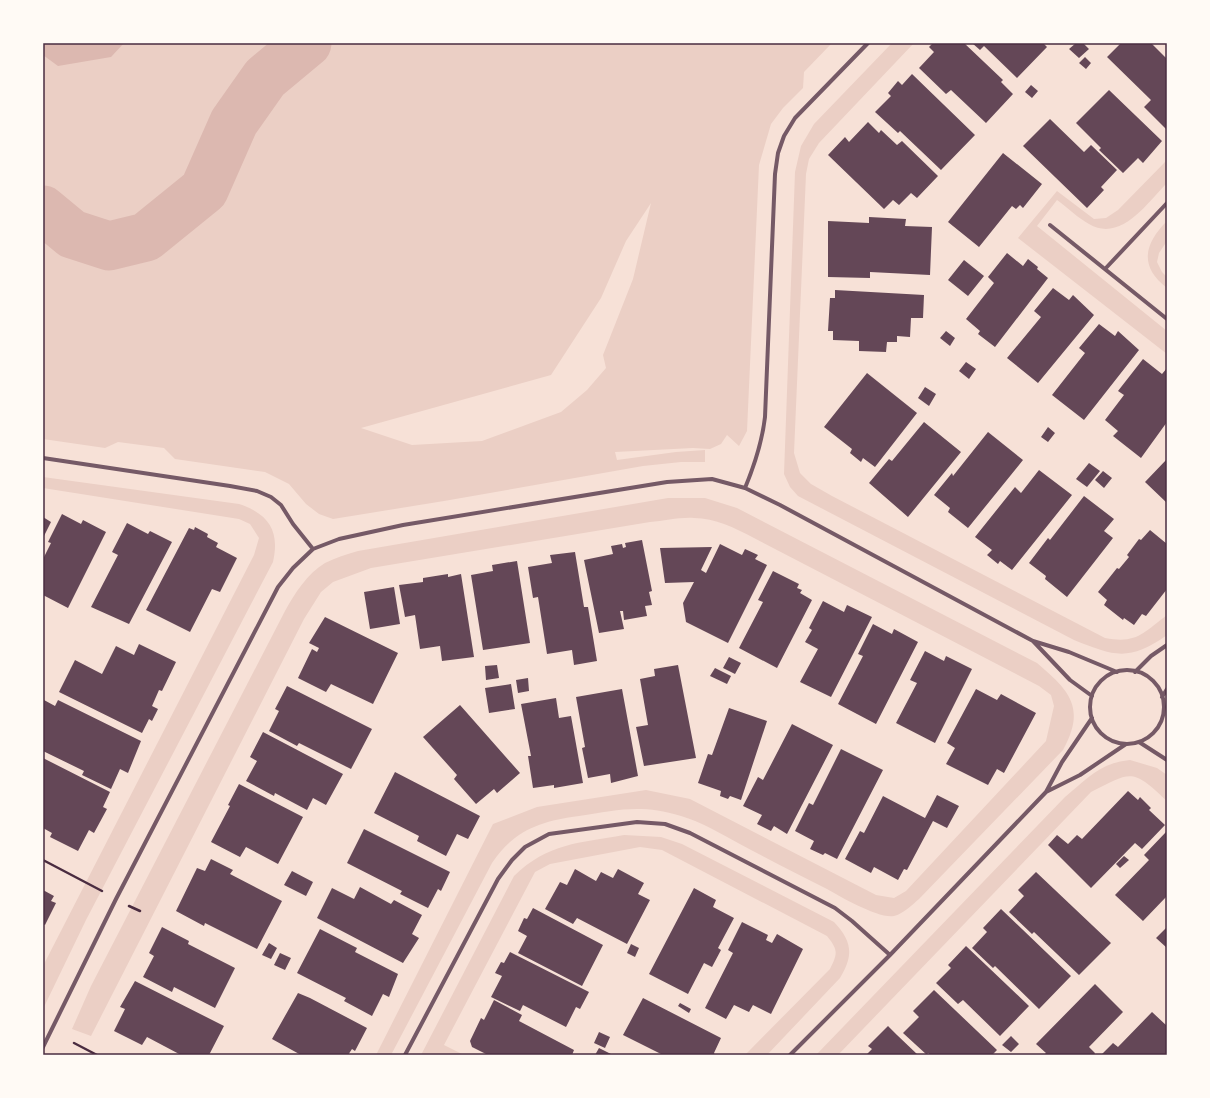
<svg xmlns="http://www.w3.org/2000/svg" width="1210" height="1098" font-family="'Titillium Web',sans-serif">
	<rect width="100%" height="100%" fill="#f7e1d7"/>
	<!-- green -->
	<path fill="#ebcfc5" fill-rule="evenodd" d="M43 43H832L804 72 803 88 783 108 771 124 759 165 747 431 739 446 727 435 721 444 710 449 693 448 615 452 617 460 676 452 705 450V462H681L643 466 444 501 333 519 319 514 306 504 289 484 265 472 175 459 164 448 118 442 105 448 43 439ZM651 203 633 279 603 355 606 368 587 390 561 412 482 441 412 445 361 428 551 375 601 298 626 241Z
		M892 43H914L819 143 809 159 806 174 794 453 800 473 811 484 832 496 1105 638C1137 644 1143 633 1167 615V635C1129 662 1114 656 1074 640L798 496 790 487 784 474 795 172 801 146 814 124Z
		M1167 160V183C1148 202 1121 243 1089 224 1078 218 1068 208 1057 200L1037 226 1167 331V354L1018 238 1057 191 1094 219 1106 218 1118 210Z
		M1167 221V241L1159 253 1157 262 1162 272 1167 277V288C1138 266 1145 243 1167 221Z
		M43 477 239 504C269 514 280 531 273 562L86 920 43 1009V966L254 555 259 538 250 524 239 519 43 488Z
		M668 498H705L737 508 1037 663C1070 691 1086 708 1063 750L919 899C912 905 903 914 894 916 879 919 841 897 827 889 797 874 768 859 738 843 720 833 701 822 681 816 641 804 618 810 579 816 541 821 514 830 492 863L391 1055H376L493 824 537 807 646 790 690 799 876 895 894 898 906 891 1046 741 1054 706 1051 695 1039 686 754 538C735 528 715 518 694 518 680 517 664 521 650 522L371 568 333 582 321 592 304 619 91 1036 72 1029 91 986 285 611C295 593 307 574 325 563 335 558 347 554 358 551Z
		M1130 760 1157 768 1167 775V801C1132 768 1132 771 1091 792L838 1055H816L1065 797C1088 778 1100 763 1130 760Z
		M624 835 661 837 682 844 834 922C852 941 854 955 840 978L767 1055H745L830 969C838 953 838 950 827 936L662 850 640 847 550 864 535 872 444 1045 464 1055H421L514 876C548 843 579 843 624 835Z"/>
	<!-- water -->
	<path fill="#dcb8b0" d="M43 43H124L111 57 58 66 43 55Z"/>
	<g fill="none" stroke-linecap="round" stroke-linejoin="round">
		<!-- river -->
		<path stroke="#dcb8b0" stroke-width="49" d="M43 210 72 234 109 246 146 237 204 190 234 122 265 78 307 43"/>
	</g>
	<!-- building -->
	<path fill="#644757" d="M933 43H964L1003 80 1001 82 1013 94 986 123 951 90 946 94 919 68 934 52 929 47Z
		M972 43H1043L1047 47 1017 78 984 46 980 50Z
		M1076 43H1083L1089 49 1079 58 1069 49Z
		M1121 43H1151L1167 59V130L1144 107 1151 100 1107 57Z
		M1085 57 1091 63 1086 69 1079 63Z
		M912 74 975 135 941 170 900 131 898 133 875 112 891 96 888 93 898 81 902 85Z
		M1031 85 1038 91 1032 98 1025 92Z
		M1109 90 1162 141 1143 163 1138 158 1123 173 1099 150 1101 148 1076 123Z
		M1050 119 1084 152 1091 145 1117 170 1101 187 1104 190 1087 208 1023 146Z
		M868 122 879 133 881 130 897 145 902 141 938 176 917 198 911 193 899 205 893 200 884 209 828 155 845 137 849 142Z
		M1003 153 1042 184 1023 208 1020 205 1016 209 1012 206 979 247 948 222Z
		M869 217 906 219 905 226 932 227 930 275 870 272V278L828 277V221L869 223Z
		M1007 253 1023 266 1028 259 1038 267 1037 269 1048 278 995 347 978 334 980 331 966 319 994 283 988 277Z
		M964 260 984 276 968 296 948 280Z
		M1053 288 1069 300 1073 295 1094 315 1038 383 1007 358 1041 317 1034 311Z
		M835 290 924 295 923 318H911L910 337 897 336V342H887L886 352 859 351V341L833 340V331H828L830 298H835Z
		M1099 324 1115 336 1118 331 1139 350 1084 420 1052 395 1085 353 1079 348Z
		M946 331 955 338 950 346 940 338Z
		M1143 359 1162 374 1167 368V422L1141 458 1113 436 1118 431 1105 420 1124 395 1118 391Z
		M966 362 976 369 969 379 959 371Z
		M867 373 917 413 875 467 863 458 861 462 850 453 852 449 824 427Z
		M925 387 936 394 929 406 918 398Z
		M924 422 961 452 908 517 869 483 889 459 892 461Z
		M1048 427 1055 433 1048 442 1041 437Z
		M988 432 1023 460 968 528 948 512 950 508 934 495 952 473 953 476Z
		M1167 459V503L1145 482Z
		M1089 463 1100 471 1087 487 1076 479Z
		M1039 470 1072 495 1012 570 1000 561 998 564 987 555 992 550 975 537 1015 487 1021 493Z
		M1103 471 1112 478 1104 488 1095 480Z
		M1084 496 1114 519 1104 531 1113 538 1067 597 1045 579 1046 576 1029 563 1048 538 1050 540Z
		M62 514 81 524 83 520 106 532 68 608 43 595V559L51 543 48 542Z
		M43 517 51 522 43 538Z
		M127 523 148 534 150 531 172 542 129 624 91 607 118 555 112 552Z
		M195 527 208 534 207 537 218 543 216 547 237 558 220 592 212 589 190 632 146 610 189 528 194 530Z
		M1150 530 1167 544V589L1146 616 1142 614 1134 625 1124 618 1123 620 1104 605 1107 600 1098 592 1117 568 1119 569 1129 557 1127 555 1139 539 1141 540Z
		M642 540 652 591 649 592 652 605 645 606 647 616 624 620 623 611H620L624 629 599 633 584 560 613 554 611 546 622 544 623 548 626 547 625 543Z
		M720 544 742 555 745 549 758 555 755 559 767 565 728 643 686 622 683 603 694 582 665 583 660 548 712 547 701 570 706 573Z
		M575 552 584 607H588L597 661 574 665 572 650 547 654 538 597 533 598 528 567 552 563 550 555Z
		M517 561 530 643 483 650 471 575 493 571 492 565Z
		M773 571 799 584 797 588 802 590 800 593 812 600 777 668 739 648 763 602 758 600Z
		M448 574V577L461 574 474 657 442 661 440 646 420 649 415 615 405 617 399 585 423 582V578Z
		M394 587 400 624 370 629 364 592Z
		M823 601 844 612 847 605 872 617 831 697 800 682 818 649 805 642 812 630 809 628Z
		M325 617 398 653 373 704 331 684 326 692 298 678 312 649 317 652 319 648 309 643Z
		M873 624 892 634 894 629 918 642 876 724 838 704 863 656 858 654Z
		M139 644 176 662 162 691 159 690 152 706 158 709 152 721 149 719 142 733 59 692 75 660 102 674 116 646 134 655Z
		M925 651 944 661 946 656 972 669 935 743 896 723 917 683 910 680Z
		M729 657 741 663 735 674 723 668Z
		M497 665 499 678 486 680 485 666Z
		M678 665 696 758 644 766 636 727 648 725 640 679 655 676 654 669Z
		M715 668 731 676 727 684 710 676Z
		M528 678 529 691 518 693 516 680Z
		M511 684 515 709 489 713 485 688Z
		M287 686 372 729 351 769 299 743 297 746 269 731 279 711 275 709Z
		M622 689 638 776 611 783 610 774 588 778 582 748 585 747 576 697Z
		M976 689 997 700 1001 694 1036 713 1004 773 997 769 988 785 946 764 955 748 947 743Z
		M556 698 559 718 571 716 583 783 554 788V785L533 788 528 756H531L521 704Z
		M44 700 55 706 58 700 141 741 128 773 120 769 111 789 82 775 84 771 43 751Z
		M460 705 520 773 497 793 494 789 476 804 454 779 457 775 423 737Z
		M729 708 767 721 741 800 730 796 728 799 720 796 721 791 698 783 708 754 712 755Z
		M792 724 833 745 787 834 774 826 771 831 757 824 762 815 743 806 758 777 763 780Z
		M263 732 343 774 326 805 313 798 307 810 275 793 274 796 246 781 257 761 250 757Z
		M841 749 883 770 837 859 825 853 823 855 810 849 814 841 795 831 809 803 813 805Z
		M43 758 110 792 103 807 107 809 94 833 89 830 78 851 50 837 52 833 43 828Z
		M395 772 480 816 468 839 457 834 446 856 417 841 419 836 374 813Z
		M239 784 303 817 278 864 246 847 240 857 211 842 230 806 228 805Z
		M1128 791 1138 800 1140 797 1151 808 1149 810 1165 825 1142 849 1135 843 1091 888 1048 845 1057 835 1068 844 1077 835 1082 839Z
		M937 795 959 806 947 828 933 821 907 870 904 869 898 880 874 867 871 873 845 859 860 831 864 833 883 796 925 818Z
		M364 829 450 872 441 891 438 889 428 908 400 894 402 891 347 863Z
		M1166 832 1167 896 1143 921 1115 895 1149 860 1144 855Z
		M1124 856 1129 860 1120 868 1116 864Z
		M211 859 233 870 230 874 282 901 257 949 205 923 204 926 176 911 197 868 205 871Z
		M575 869 596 881 601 872 613 878 618 869 644 883 638 894 650 900 627 944 577 918 573 924 545 909 560 882 567 885Z
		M292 871 313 882 306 896 284 885Z
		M1036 872 1111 943 1079 975 1034 932 1032 934 1009 912 1024 896 1018 890Z
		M360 887 391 904 394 900 422 915 412 934 419 938 403 963 317 918 332 888 354 899Z
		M694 888 716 900 713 907 734 918 718 948 721 950 712 967 704 963 688 994 649 974Z
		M43 890 54 896 51 901 56 903 45 925 43 924Z
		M533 908 603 945 582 986 518 953 527 936 518 931 524 918 527 919Z
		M1001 909 1071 976 1039 1009 995 966 993 968 972 948 987 932 983 928Z
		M742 922 768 935 766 940 772 943 777 934 803 949 771 1014 753 1005 749 1012 734 1005 726 1019 705 1008 733 953 728 950Z
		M162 927 189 941 188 944 235 968 215 1008 174 987 172 992 143 977 154 956 149 953Z
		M1167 927V948L1156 938Z
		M320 929 357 948 355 952 398 974 389 997 383 994 372 1016 344 1001 346 998 297 973Z
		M269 943 277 948 271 959 262 955Z
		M631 944 639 948 635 957 627 953Z
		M966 946 1029 1006 1000 1036 963 1000 958 1004 936 983 951 968 948 965Z
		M510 952 589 992 580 1009 576 1007 566 1027 523 1005 520 1011 491 997 502 976 495 973 501 962 504 963Z
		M280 953 291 958 285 970 274 965Z
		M135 981 224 1026 209 1055H181L147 1037 142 1045 114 1031 125 1009 120 1007Z
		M1095 984 1123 1012 1089 1047 1095 1053 1094 1055H1044L1046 1053 1036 1044Z
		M934 990 997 1050 992 1055H930L928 1053 927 1055 903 1033 919 1017 913 1011Z
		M298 993 310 998 367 1028 355 1051 352 1049 348 1055H301L272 1039Z
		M643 998 721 1038 714 1053 715 1055H663L623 1035Z
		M494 1000 522 1015 519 1021 574 1050 572 1055H488L472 1047 470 1041 481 1018 484 1020Z
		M680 1003 691 1009 689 1013 678 1006Z
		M1152 1012 1167 1026V1055H1101L1113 1043 1118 1047Z
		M888 1026 897 1035 918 1055H866L872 1049 868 1046Z
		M599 1032 610 1037 605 1048 594 1043Z
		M1011 1036 1019 1044 1011 1052 1002 1045Z
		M599 1048 613 1055H595Z"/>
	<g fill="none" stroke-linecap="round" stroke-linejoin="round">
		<!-- path -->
		<path stroke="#4a2c40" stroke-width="2.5" d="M43 860 102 891
			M129 906 140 911
			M74 1043 97 1055"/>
		<!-- minor -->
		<path stroke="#755966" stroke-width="4" d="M1050 225 1167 319
			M1105 269 1167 203
			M43 458 230 486 257 491 271 497 281 505 293 524 313 549
			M745 488C755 464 762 443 765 417L775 174 778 153 784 136 795 118 868 43
			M1033 641 1070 680 1092 696
			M1090 707a37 37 0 1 1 74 0a37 37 0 1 1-74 0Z
			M1135 672 1151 656 1167 645
			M1162 697 1167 689
			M1139 742 1167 760
			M1046 792 1080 775 1126 744
			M43 1047 116 899 278 587 293 568 313 549 339 539 403 525 667 482 712 479 745 488 780 505 1033 641 1069 652 1117 672
			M405 1055 498 879 512 860 525 847 549 834 637 822 665 824 690 833 835 908 852 921 890 955
			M790 1055 890 955 1046 792 1062 762 1092 718"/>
	</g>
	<!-- border -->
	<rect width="1210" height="1098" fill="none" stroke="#fffaf5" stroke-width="88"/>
	<rect x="44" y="44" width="1122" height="1010" fill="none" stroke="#4a2c40" stroke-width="1.5"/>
</svg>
